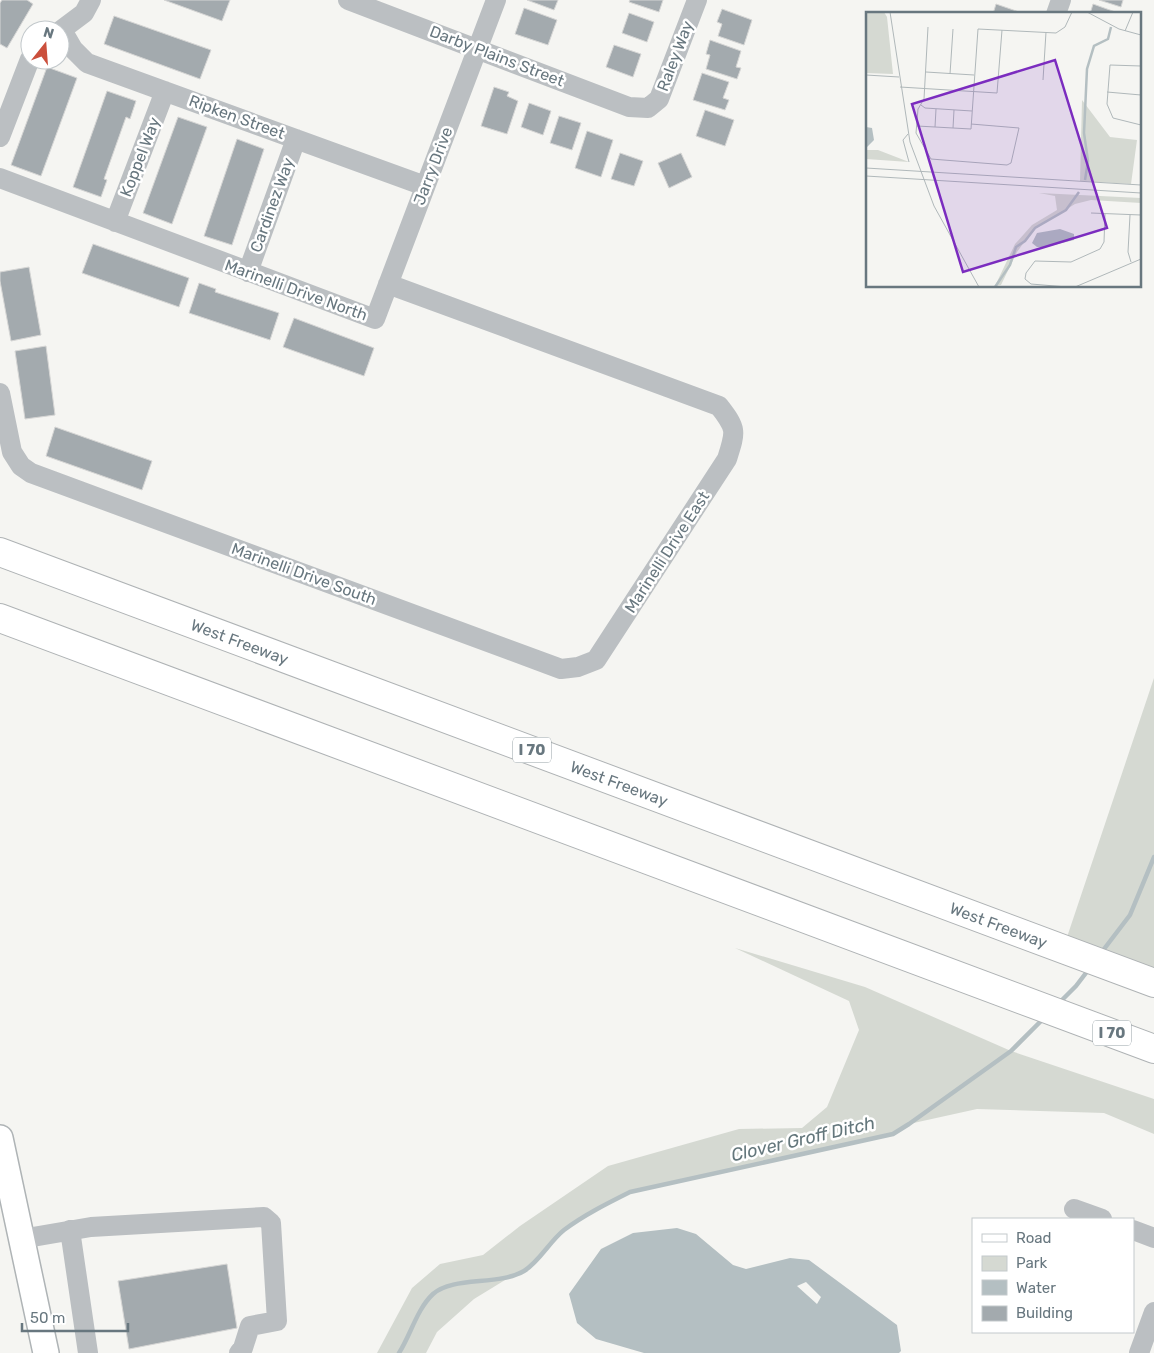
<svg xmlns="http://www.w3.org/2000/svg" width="1154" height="1353" font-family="Rubik,sans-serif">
	<rect width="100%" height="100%" fill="#f5f5f2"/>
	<!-- green -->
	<path fill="#d5d9d2" d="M1154 678V983L1063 949Z
		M735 948 865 987 1011 1051 1154 1099V1134L1104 1113 977 1109 909 1124 893 1134 630 1192 605 1204 564 1231 526 1270 510 1277 474 1299 437 1332 426 1353H377L412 1288 440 1264 483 1255 520 1226 608 1166 739 1129 802 1128 827 1107 859 1030 849 1001Z"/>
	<!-- water -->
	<path fill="#b4bfc2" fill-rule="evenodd" d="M677 1228 696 1234 733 1265 746 1269 790 1258 809 1260 897 1325 901 1351 899 1353H644L596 1339 577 1323 569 1294 601 1249 633 1233ZM806 1282 821 1297 817 1304 797 1286Z"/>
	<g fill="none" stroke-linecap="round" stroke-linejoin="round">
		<!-- stream -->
		<path stroke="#b4bfc2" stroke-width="4.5" d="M1101 953 1130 915 1154 857
			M1059 1003 1076 986 1089 969
			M399 1353C411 1334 417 1309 433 1294 453 1276 498 1286 524 1271 539 1262 550 1241 564 1230 584 1215 608 1203 630 1192L893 1134 909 1124 1011 1051 1043 1019"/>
	</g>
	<!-- building -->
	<path fill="#a3aaae" stroke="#d6d6d5" d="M2 0H27L33 4 7 48 0 44V3Z
		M164 0H230L222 21Z
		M527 0H558L554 10Z
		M630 0H663L659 12 629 2Z
		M1099 0H1123L1121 7Z
		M996 4 1022 13V14H993Z
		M1093 4 1121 14H1090Z
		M524 8 557 20 548 45 515 34Z
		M722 9 752 20 744 45 718 36 722 24 717 22Z
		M629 13 654 22 647 42 622 33Z
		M114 16 211 50 200 79 104 44Z
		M710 40 741 51 736 67 741 68 737 79 706 69 710 55 706 54Z
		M614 45 641 54 633 77 606 67Z
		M47 67 77 78 41 176 11 165Z
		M702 73 729 82 723 98 729 100 725 110 693 100Z
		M494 87 509 92 507 96 518 101 507 134 481 126Z
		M107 91 136 101 130 119 126 117 104 179 107 180 101 197 73 187Z
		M529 103 551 111 543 135 521 127Z
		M705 110 734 120 725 146 696 136Z
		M559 116 581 123 572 150 550 143Z
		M178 117 207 127 172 224 143 213Z
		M587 131 613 140 601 177 575 168Z
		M237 139 264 149 232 245 204 236Z
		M620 153 643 161 634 186 611 179Z
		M681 153 692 177 669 188 658 163Z
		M93 244 189 278 179 307 82 273Z
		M29 267 41 335 11 341 0 281V272Z
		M199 283 216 289 215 292 279 313 270 340 189 313Z
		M294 318 374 348 364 376 283 347Z
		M46 346 55 415 25 419 15 351Z
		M55 427 152 461 142 490 46 456Z
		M227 1264 237 1328 129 1349 118 1281Z"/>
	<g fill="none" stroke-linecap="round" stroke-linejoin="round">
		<!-- major casing -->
		<g stroke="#afb4b6" stroke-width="28">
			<path id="major" d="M0 1138 46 1353"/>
		</g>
		<!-- highway casing -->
		<g stroke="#afb3b5" stroke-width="30">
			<g id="highway">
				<path id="s1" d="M0 552 1154 983"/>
				<path d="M0 618 1154 1049"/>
			</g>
		</g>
		<!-- minor -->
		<path stroke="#bbbfc2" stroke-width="20" d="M348 0 629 107 648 108 659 99 697 0
			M1056 14 1061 0
			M62 30 73 49 87 63 425 186
			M60 31 84 13 91 0
			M0 137 30 59
			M0 178 375 319 496 0
			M115 222 165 91
			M248 272 296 139
			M0 393 12 452 21 466 31 473 561 669 578 667 596 660 727 459C736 431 737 429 719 406L388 284
			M1074 1209 1102 1219
			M70 1230 88 1353
			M1133 1230 1154 1238
			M21 1239 91 1227 264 1217 271 1223 277 1321 250 1326 243 1348 239 1353
			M1139 1353 1154 1312"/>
		<!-- major -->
		<use href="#major" stroke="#fff" stroke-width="25"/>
		<!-- highway -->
		<use href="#highway" stroke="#fff" stroke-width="28"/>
	</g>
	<g text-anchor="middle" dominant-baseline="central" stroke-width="5" stroke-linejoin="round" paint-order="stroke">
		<!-- shield labels -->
		<g fill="#fff" stroke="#95a0a5" stroke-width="1">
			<rect x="513" y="737.5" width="38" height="25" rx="4"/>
			<rect x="1093" y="1020.5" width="38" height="25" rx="4"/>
		</g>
		<g font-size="15" font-weight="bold" fill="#68777f">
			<text x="532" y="750">I 70</text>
			<text x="1112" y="1033">I 70</text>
		</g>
		<!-- street labels -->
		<g font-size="16" fill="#68777f" stroke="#fff">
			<text transform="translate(497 56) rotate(21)">Darby Plains Street</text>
			<text transform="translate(675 56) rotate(-69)">Raley Way</text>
			<text transform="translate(237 117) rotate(20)">Ripken Street</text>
			<text transform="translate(140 157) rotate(-69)">Koppel Way</text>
			<text transform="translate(433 166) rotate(-69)">Jarry Drive</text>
			<text transform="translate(272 205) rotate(-70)">Cardinez Way</text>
			<text transform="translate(296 290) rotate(20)">Marinelli Drive North</text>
			<text transform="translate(667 552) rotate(-57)">Marinelli Drive East</text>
			<text transform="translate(304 574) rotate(20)">Marinelli Drive South</text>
			<text stroke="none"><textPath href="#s1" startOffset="256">West Freeway</textPath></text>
			<text stroke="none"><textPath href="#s1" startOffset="661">West Freeway</textPath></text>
			<text stroke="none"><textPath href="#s1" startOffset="1066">West Freeway</textPath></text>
		</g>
		<!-- water labels -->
		<g font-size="18" font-style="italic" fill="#64777c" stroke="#fff">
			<text transform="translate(803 1139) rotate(-13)">Clover Groff Ditch</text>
		</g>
	</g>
	<!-- overview -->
	<g transform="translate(866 12)">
		<rect width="275" height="275" fill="#f5f5f2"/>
		<path d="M0 0H18L21 5 27 62 0 61ZM216 88 244 125 271 128 265 172 214 169ZM0 138H12L43 150 0 147ZM173 181 275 186V191L225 188 209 192 167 218 151 240 135 273 129 274 149 232 166 213 191 198 189 184Z" fill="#d5d9d2"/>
		<path d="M0 115 6 116 8 128 1 135ZM194 217 208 222V228L180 235H171L166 231 171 221Z" fill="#b4bfc2"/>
		<path fill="none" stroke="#b4bfc2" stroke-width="2.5" d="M219 168 222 149 218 121 221 57 228 34 242 27 245 15M129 275 144 253 150 235 159 229 169 216 200 198 213 180"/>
		<path fill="none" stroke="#b0b8ba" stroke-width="1" d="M24 0 44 130 68 194 113 275M221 0 253 17 275 23M62 15 58 87 52 97 50 121 65 147 141 153 145 151 153 116 105 112M259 19 267 0M275 54 244 53 241 92 247 106 275 113M60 60 108 63M84 62 87 17M0 63 33 65M177 68 180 20M34 75 131 81 136 18M241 80 275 83M55 93 59 96 106 99M51 114 105 117 112 17 190 21 199 15 206 0M69 115 70 97M87 116 88 98M42 122 37 128 43 150M0 156 275 173M0 164 275 181M225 201 275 203M264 203 262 240 265 250M201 275 165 272 159 267 160 261 169 249 205 250 234 237 238 230 239 202M209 275 275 247"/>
		<path fill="#7b2cbf" fill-opacity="0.15" stroke="#7b2cbf" stroke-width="2.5" d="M189 48 241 216 97 260 46 92Z"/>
		<rect width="275" height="275" fill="none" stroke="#68777f" stroke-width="2.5"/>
	</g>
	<!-- legend -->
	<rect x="972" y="1218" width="162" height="115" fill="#ffffff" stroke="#c3c9cc"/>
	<rect x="982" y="1234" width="25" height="8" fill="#ffffff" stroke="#c3c9cc"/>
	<text x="1016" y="1243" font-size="15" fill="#68777f">Road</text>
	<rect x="982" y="1256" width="25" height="15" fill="#d5d9d2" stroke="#c3c9cc"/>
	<text x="1016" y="1268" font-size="15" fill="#68777f">Park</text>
	<rect x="982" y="1280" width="25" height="15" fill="#b4bfc2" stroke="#c3c9cc"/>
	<text x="1016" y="1293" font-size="15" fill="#68777f">Water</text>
	<rect x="982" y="1306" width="25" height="15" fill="#a3aaae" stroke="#c3c9cc"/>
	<text x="1016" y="1318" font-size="15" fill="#68777f">Building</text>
	<!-- north arrow -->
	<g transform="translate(45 45) rotate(17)"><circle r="24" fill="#ffffff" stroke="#c3c9cc"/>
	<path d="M0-4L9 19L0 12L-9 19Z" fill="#cb4f3c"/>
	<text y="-8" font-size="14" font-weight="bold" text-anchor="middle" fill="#68777f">N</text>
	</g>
	<!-- scale -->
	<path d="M22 1323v8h106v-8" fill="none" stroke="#68777f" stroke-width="2.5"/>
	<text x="30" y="1323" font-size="15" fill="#68777f" stroke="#ffffff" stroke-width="4" paint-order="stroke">50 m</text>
</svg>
